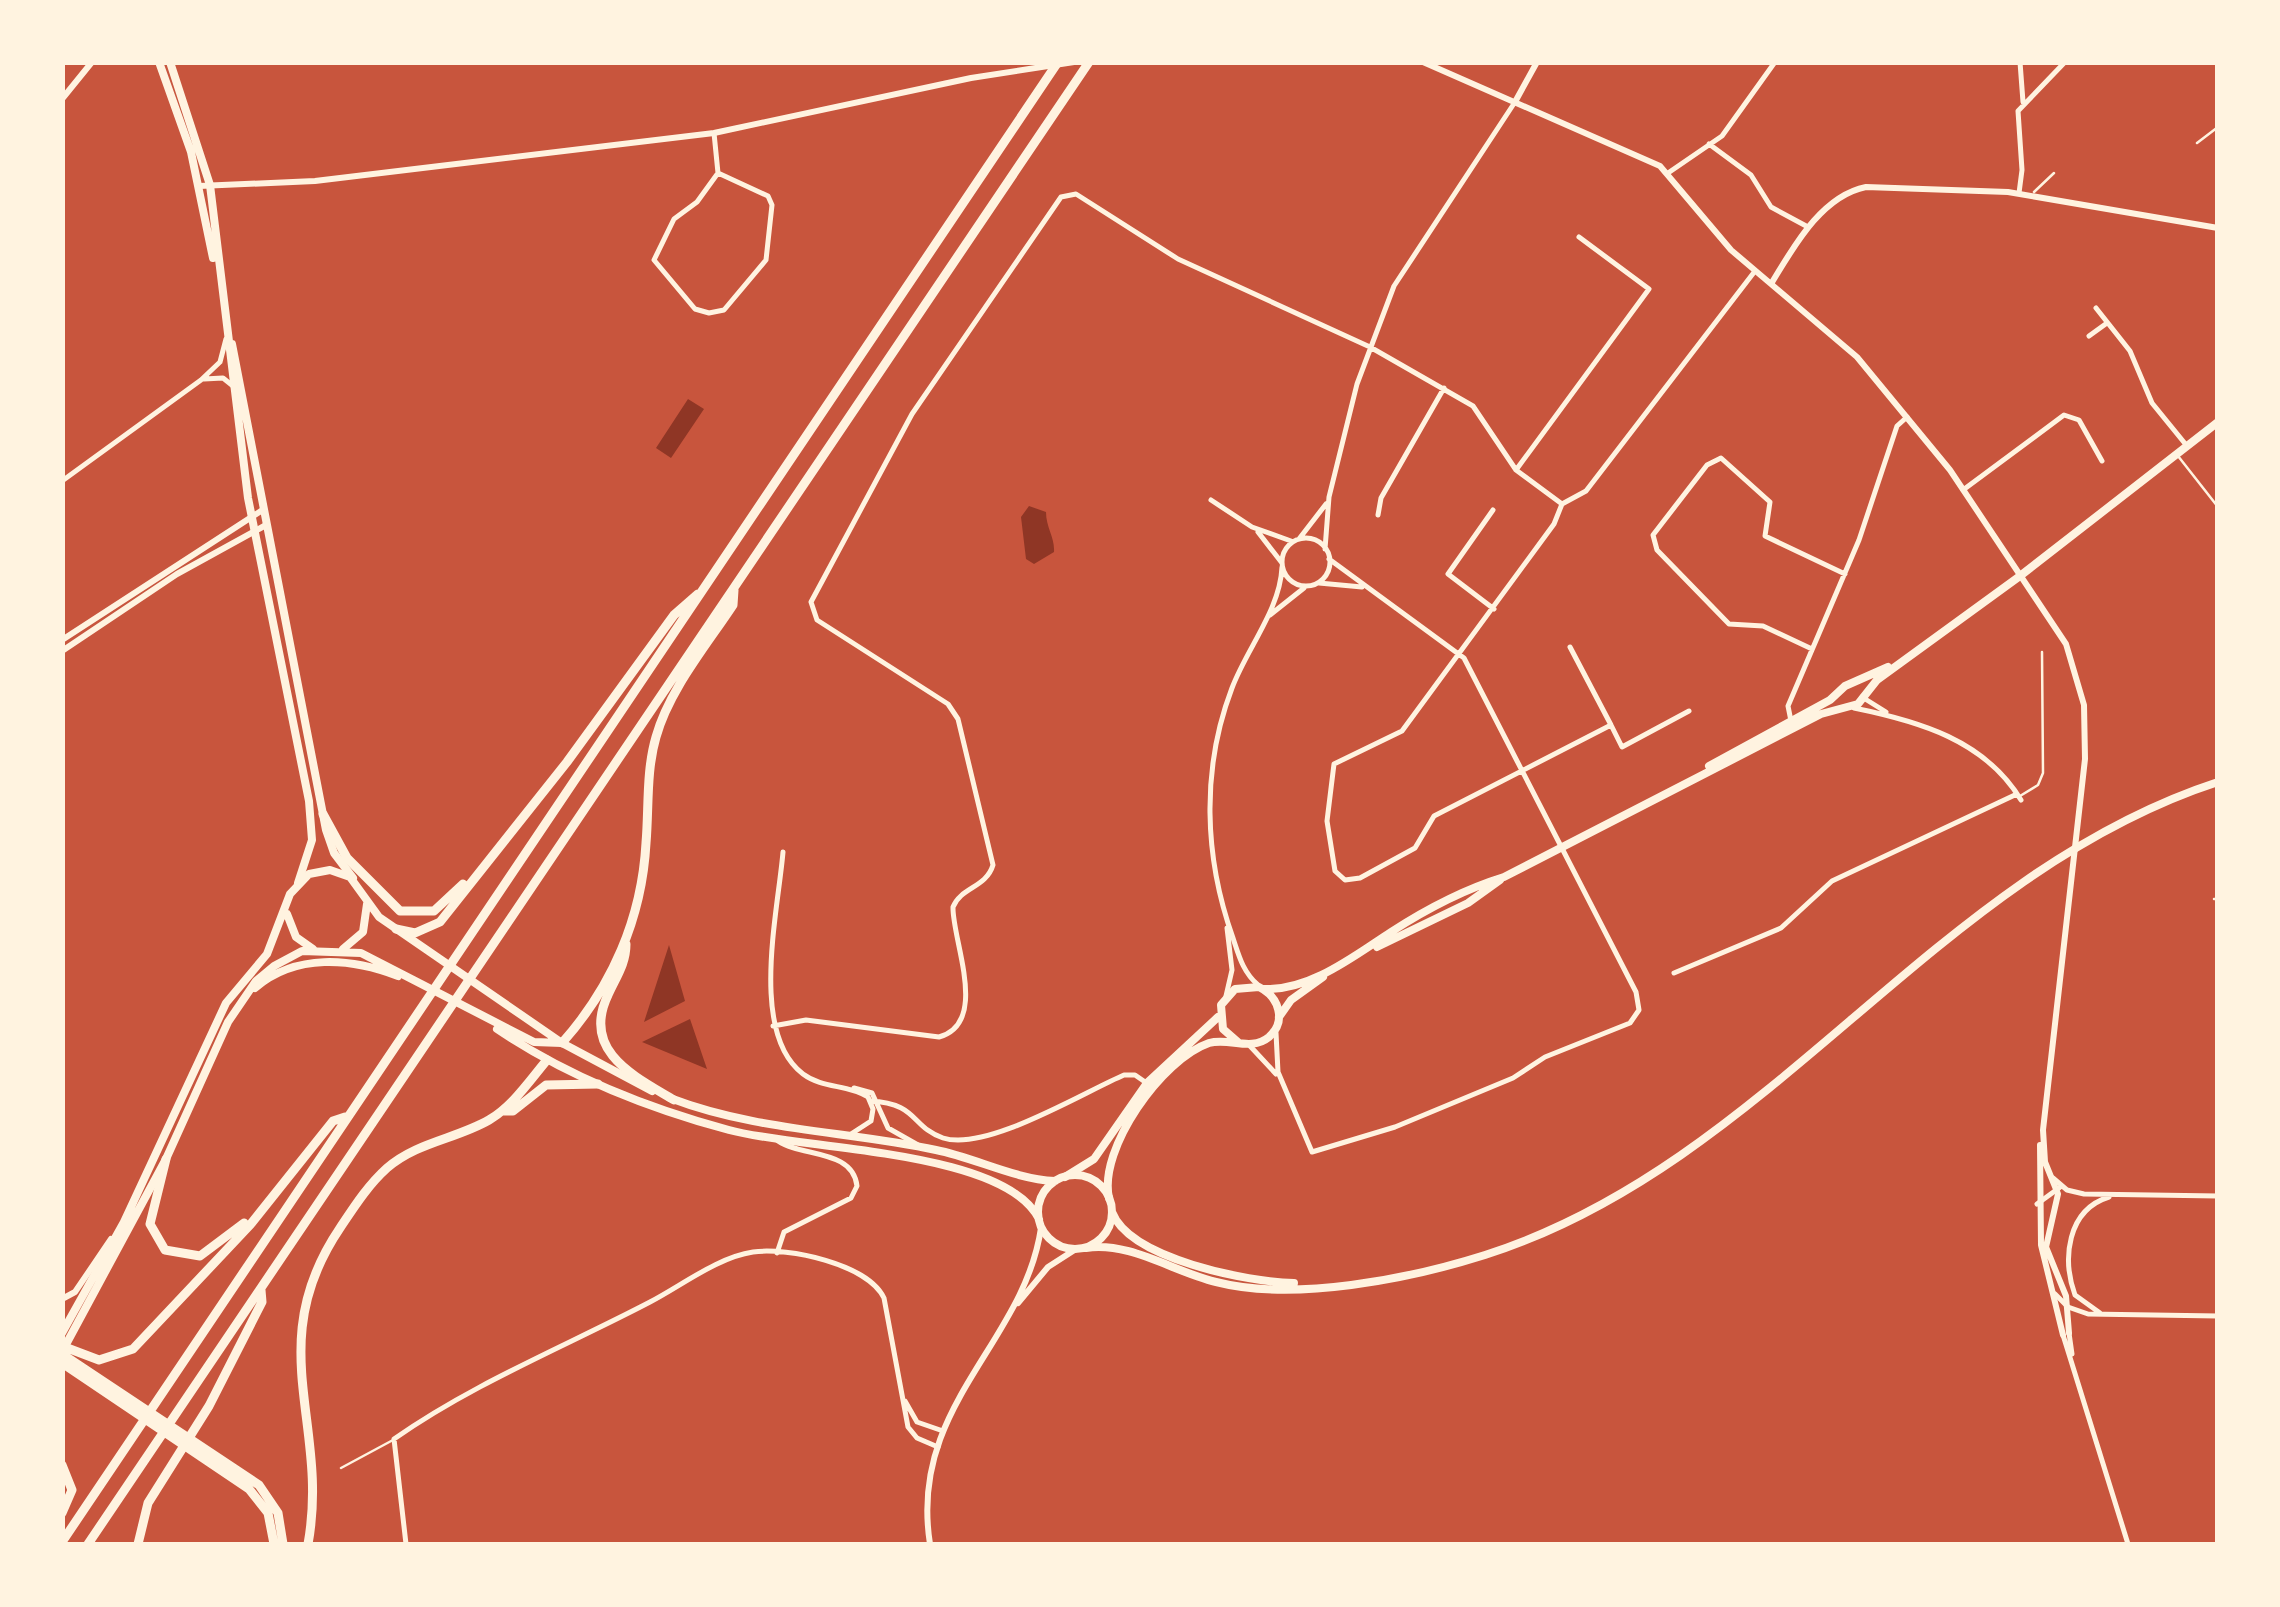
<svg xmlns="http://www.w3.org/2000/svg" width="2280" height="1607" font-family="Inter,sans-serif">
	<rect width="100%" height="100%" fill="#c8553d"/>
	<!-- water -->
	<path fill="#8f3625" d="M688 399 704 409 671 458 656 448Z
		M1029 506 1046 512C1046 528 1055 537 1054 552L1034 564 1026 559 1021 517Z
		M669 945 685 1001 644 1022Z
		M690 1019 707 1069 642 1042Z"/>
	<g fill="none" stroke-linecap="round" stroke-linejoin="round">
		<!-- service -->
		<path stroke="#fff3e0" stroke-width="2.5" d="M2197 143 2218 127
			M2034 192 2054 173
			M2178 456 2218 507
			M2020 796 2038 785 2043 773 2042 652
			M2214 899H2218
			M341 1468 393 1440"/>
		<!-- minor -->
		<path stroke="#fff3e0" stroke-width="5" d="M2020 62 2023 102
			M714 133 718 173 697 202 674 219 654 260 695 309 709 313 724 310 766 260 772 205 768 196 718 173
			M1709 144 1751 175 1771 207 1808 227
			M1668 173 1722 136 1775 62
			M2019 193 2022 170 2018 111 2065 62
			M2096 308 2130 351 2152 403 2187 446
			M2089 336 2107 323
			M204 379 223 378 233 386
			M1516 470 1649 289 1579 237
			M62 481 201 380 220 362 226 339
			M1963 490 2064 415 2079 420 2102 461
			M1211 500 1252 527 1291 541
			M1562 504 1554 524 1402 731 1334 764 1327 821 1335 871 1345 880 1360 878 1415 848 1434 816 1611 725 1622 747 1689 711
			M1562 504 1586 491 1755 271
			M1493 510 1448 574 1494 609
			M1378 515 1381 498 1444 388
			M1258 532 1282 563
			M1282 562a24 24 0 1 1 48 0a24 24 0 1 1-48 0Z
			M1299 539 1326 504
			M1325 549 1329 497 1357 384 1394 286 1515 102
			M1319 583 1362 587
			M1270 615 1304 588
			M1570 647 1611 725
			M1812 649 1763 626 1729 624 1657 550 1653 535 1707 465 1721 458 1770 502 1765 536 1845 574
			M1862 697 1886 712
			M1854 708C1918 721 1985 740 2021 800
			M1791 721 1788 706 1859 540 1897 426 1907 417
			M783 852C778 912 749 1033 803 1074 823 1089 848 1084 868 1097L873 1109 871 1121 851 1134
			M1674 973 1781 928 1832 881 2017 794
			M1258 985C1243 972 1239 956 1233 938 1204 857 1201 769 1232 688 1247 648 1280 610 1282 567
			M1226 996 1232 970 1227 928
			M773 1026 806 1020 939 1037C990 1023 952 940 953 907 961 887 986 888 993 865L958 719 948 704 817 620 811 602 912 414 1061 197 1076 194 1178 259 1370 347 1473 406 1516 470 1562 504
			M1276 1033 1278 1072 1312 1152 1395 1127 1513 1078 1545 1057 1630 1023 1639 1010 1636 992 1464 658 1329 559
			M1250 1046 1276 1074
			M854 1088 872 1093 888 1128 918 1145
			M870 1101C918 1103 911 1127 943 1138 986 1152 1082 1093 1124 1075H1135L1148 1084
			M2053 1178 2067 1190 2084 1194 2218 1196
			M2037 1204 2059 1188
			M777 1253 784 1232 851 1198 857 1186C853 1149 801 1157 778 1141
			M2055 1294 2068 1307 2088 1314 2218 1316
			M2100 1313 2075 1295C2062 1259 2067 1210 2109 1197
			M2069 1333 2072 1354
			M2063 1335 2128 1544
			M905 1401 917 1422 943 1431
			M406 1544 394 1439C472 1384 566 1346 650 1302 681 1286 718 1257 753 1252 788 1247 868 1264 884 1298L908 1427 917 1438 938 1447"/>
		<!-- tertiary -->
		<path stroke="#fff3e0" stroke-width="6" d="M1423 62 1660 166 1731 250 1857 357 1950 470 2066 644 2084 705 2085 759 2043 1130 2045 1162 2058 1194 2046 1247 2066 1296 2069 1333
			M62 99 92 62
			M1515 102 1537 62
			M199 186 315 181 714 133 971 78 1074 62
			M1771 284C1793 248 1821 196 1866 187L2008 192 2218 228
			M62 640 264 509
			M62 651 177 574 266 525
			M2040 1145 2041 1245 2063 1335
			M62 1299 75 1292 111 1239
			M1018 1303 1048 1267 1076 1249
			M930 1544C908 1406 1024 1344 1041 1228"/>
		<!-- secondary -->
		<path stroke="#fff3e0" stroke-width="8" d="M159 62 191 152 213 258
			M170 62 210 185 248 498 309 801 312 840 298 883
			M232 344 326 830 334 853 353 878
			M1709 766 1830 700 1845 686 1888 667
			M1377 947 1468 903 1500 880
			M1263 989C1310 991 1354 956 1391 932 1425 910 1465 889 1504 877L1821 714 1858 704 1877 680 2020 576 2218 422
			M1279 1017 1291 1000 1323 977
			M1065 1177 1094 1159 1147 1083 1218 1017
			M1109 1198C1098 1149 1162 1059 1209 1043 1229 1037 1251 1052 1269 1037 1287 1021 1279 997 1259 987L1235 989 1221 1005 1223 1029 1239 1043"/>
		<!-- primary -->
		<path stroke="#fff3e0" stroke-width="8" d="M287 914 296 937 313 949
			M343 949 363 932 367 904
			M255 988C296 953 351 958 398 976
			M497 1029C567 1076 647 1108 729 1130 801 1150 1004 1149 1039 1219
			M670 1098C756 1131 847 1131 936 1150 976 1158 1014 1179 1055 1181
			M1038 1212a37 37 0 1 1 74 0a37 37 0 1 1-74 0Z
			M1112 1212C1130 1259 1248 1282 1294 1283
			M1086 1248C1129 1241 1174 1272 1216 1282 1294 1302 1409 1279 1485 1255 1771 1164 1932 875 2218 782
			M62 1333 124 1222 226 1003 267 954 290 894 309 874 330 870 350 877 379 917 562 1043 652 1091
			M63 1350 166 1159 228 1022 256 981 274 966 302 951 361 953 534 1042 562 1043"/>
		<!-- motorway -->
		<path stroke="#fff3e0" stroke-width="9" d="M323 814 347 858 400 911H434L463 884
			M396 929 415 933 440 922 567 762 674 615 698 594
			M626 944C626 964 616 977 608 995 581 1051 634 1076 674 1100
			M562 1043C612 987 642 918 646 843 649 808 646 771 656 737 669 690 706 646 733 605L734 590
			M502 1111H513L546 1085 598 1084
			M166 1159 150 1224 165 1250 200 1256 244 1223
			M62 1346 99 1360 133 1349 250 1225 333 1121 345 1117
			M62 1354 259 1485 278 1513 283 1544
			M62 1363 249 1489 268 1513 274 1544
			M62 1465 72 1490 62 1513
			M62 1542 1058 62
			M88 1544 1089 62
			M138 1544 148 1503 209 1406 262 1302 261 1290
			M308 1544C330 1424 261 1345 340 1228 354 1207 368 1185 387 1168 417 1142 456 1139 489 1120 513 1106 530 1080 547 1060"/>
	</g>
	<!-- border -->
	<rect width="2280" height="1607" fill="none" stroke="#fff3e0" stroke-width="130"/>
</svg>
